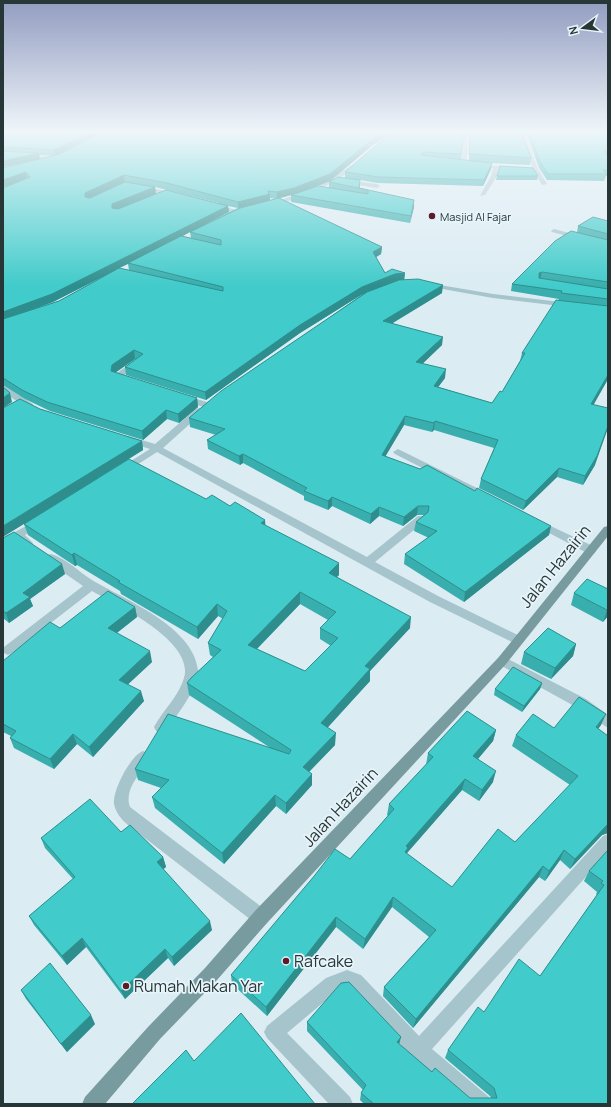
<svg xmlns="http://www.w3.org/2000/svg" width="611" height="1107" font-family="Manrope,sans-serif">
	<rect width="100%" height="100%" fill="#dbecf3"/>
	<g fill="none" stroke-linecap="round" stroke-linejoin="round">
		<!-- minor -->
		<path fill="#a6c4cc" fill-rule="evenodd" d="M161 131H167L181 135 174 139 172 138 175 135Z
			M464 131H468L467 164 464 166 461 164Z
			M522 131 524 132 538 169 547 184 542 185 533 170 498 169 497 176 485 195 480 196 491 176 493 168H477L475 165 532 167 520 132Z
			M3 154 58 157 60 158 58 159 3 156Z
			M355 163 357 166C330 187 303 198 271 206L268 204 314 189Z
			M346 180 377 184 380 186 377 188 344 183Z
			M140 186 167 191 170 193 167 195 138 189Z
			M214 204 240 211 241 212 238 214 212 207Z
			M554 229 608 243V247L552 232 551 231Z
			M428 283 493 294 569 303 573 305 569 307 493 298 426 286 425 285Z
			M134 361H140L141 363 123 376 129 378V382L114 379V375Z
			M3 385 33 404V408H27L3 392Z
			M184 395 210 403 211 405 207 408 181 400 180 398Z
			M199 408 202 409V413L163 448 367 557 418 516H426L427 518 426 520 375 562 438 596 522 637 524 640 522 643H514L430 602 157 452 126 472H120L118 470 120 468 150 449 125 441V437L128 436 155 444 196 409Z
			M398 449 493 496 494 498 493 500H485L395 454 393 452Z
			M39 519 43 520 44 522 43 524 25 535 33 543 32 546C24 548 16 541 12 535L13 533Z
			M538 520 595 547 596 550 595 553H587L534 525 533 523 534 521Z
			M51 554C66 558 79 572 92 580 125 600 193 626 198 670 200 687 175 717 166 731L161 733 156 731 154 727C163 710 179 696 184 678 195 641 117 605 92 591L12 653 8 655 4 653V647L83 586 47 561 45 558 47 555Z
			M502 656 586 699 608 715V728L576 707 498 664 496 661 498 658Z
			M143 751 148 753 150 757C143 772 123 788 130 807L267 911 269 917 267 923 261 925 255 923 128 825C121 819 116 813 114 804 112 791 131 755 143 751Z
			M608 834V852L432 1049 489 1097 492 1104H467L412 1057 350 989 337 991 287 1033 350 1097 353 1104H329L267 1038 264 1032 267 1026 326 978 347 970 361 975 419 1036 603 836Z"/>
		<!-- tertiary -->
		<path fill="#a6c4cc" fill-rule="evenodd" d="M505 131H564L507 133Z"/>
		<!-- secondary -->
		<path fill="#779b9f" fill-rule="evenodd" d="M608 526V536L506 664 267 923 217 980 160 1039 105 1104H82L85 1097 148 1027 205 968 255 911 498 658 604 527Z"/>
	</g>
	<!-- wall -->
	<path fill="#38afae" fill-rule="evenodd" d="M3 131H167V134L160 133 166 135 176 132 171 131H396L374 144 330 181 310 189 329 188V182L345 178V172L464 131 461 160H469L470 131 531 158 530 165 490 163 491 169 483 186 378 183 360 180V188L414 200V207L410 223 291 202V195L279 198 382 247 381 254 376 257 385 273H405L404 280 442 293 392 323 442 345 422 364 445 378 438 387 492 403 502 392 520 361 522 353 559 299 511 291 512 284 577 233 578 226 608 221V379L593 405 595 465 583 485 557 477 523 510 479 488 481 479 494 448 434 430 432 432 404 425 385 456 475 491 551 526 549 535 464 602 404 564 405 554 429 538 414 531 416 522 424 515H417L403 526 379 516 370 524 332 506 328 510 304 500V496L243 463 240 465 208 449 207 440 216 435 190 427 189 418 364 293 361 295 300 333 206 400 126 375 125 367 136 359H135L115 373 197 398 198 407 179 423 167 419 143 440 50 411 25 399 3 385V188L35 160 3 167ZM85 141 60 154 57 155ZM39 155 54 156 40 159ZM125 182 153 187 90 198ZM155 187 219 203H132L156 194ZM270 198 276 199 270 200ZM228 206 238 208 200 227 229 212ZM190 232 191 238 183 236ZM128 264 129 270 119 268ZM116 270 59 301 34 309 53 302Z
		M527 131H608V176H606L604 181 547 180 539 168 526 133Z
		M497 176H538L537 180H496Z
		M40 409 142 441 143 450 98 478 206 499 265 526 339 575 337 577 410 628 370 671V681L327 727 335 745 309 772 312 785 286 814 276 806 224 864 155 808 152 797 161 788 138 780 135 769 269 747 189 695 187 683 213 657 210 655 208 643 223 619 218 616 198 639 121 594 120 591 77 565 75 566 28 535 24 524ZM300 604 328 620 320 628V639L331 646 305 671 257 649Z
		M3 538 65 574 30 599 33 606 9 623 3 618Z
		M608 589V616L603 622 571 605 574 593Z
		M135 607 137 617 117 633 152 662 128 684 144 701 93 757 77 744 54 769 14 748 10 738 11 736 3 732V661L60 628Z
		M576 644 573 656 551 679 521 664 524 652Z
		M542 683 540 689 522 712 494 695 495 689Z
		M601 725 598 729 608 736V833L602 835 570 869 560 860 545 881 539 877 413 1028 383 996 384 987 429 937 392 907 363 949 336 927 267 1016 232 984 231 975 350 859 388 816 387 815 389 804 426 765 428 753 496 730 493 741 478 759 493 782 479 801 462 790 407 853V854L452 887 515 842 570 785 512 746 516 735 554 728Z
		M121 832 163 857 166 867 163 869 212 930 174 966 168 958 125 999 86 947 67 965 34 925 29 916 73 879 45 848 41 838Z
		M608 850V1104H364L360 1100 361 1093 363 1090 307 1031V1022L399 1044 432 1072 470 1098H491L490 1096 445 1058 448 1050 484 1012 540 976 597 895 596 894 597 892 584 881 589 871Z
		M21 990 95 1024 67 1052 26 999Z"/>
	<!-- shaded-wall -->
	<path fill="#2e8e8d" d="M93 131H105L55 156 54 150Z
		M387 131H396L374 144 330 181 295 195H291L277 199V192Z
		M39 153 40 159 3 167V161Z
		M492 163 491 169 483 186 484 180Z
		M26 172 27 179 3 187V180Z
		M124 175 125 182 86 200 85 197V193Z
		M155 187 156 194 113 211 112 208V204Z
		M268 191V194H270V201L238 208V202Z
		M414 200V207L410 223 411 216Z
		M228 206 229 212 53 302 3 320V312Z
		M382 247 381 254 373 259V252Z
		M542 272 540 280 537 281 539 273Z
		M405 273 404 281 394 282 361 295 300 333 206 400 205 392 300 325 362 287 395 274Z
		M443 285 442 293 383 329V321Z
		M443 337 442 345 415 371 416 362Z
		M134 350 135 359 113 374 111 371 112 365Z
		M446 369 445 378 433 394 434 386Z
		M608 375V379L589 413 591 404Z
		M10 393 12 402 3 408V398Z
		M197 398 198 407 179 423 178 414Z
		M166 410 167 419 143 440 142 431Z
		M405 416 404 425 381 464 382 455Z
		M435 421 434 430 432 432 434 423Z
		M608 426V428L595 465 583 485 585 476Z
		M142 441 143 450 3 537V526Z
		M243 454V463L240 465 239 456Z
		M559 468 557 477 523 510 526 501Z
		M332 497V506L328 510V501Z
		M418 506 417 515 403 526 404 517Z
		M379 507V516L370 524 371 514Z
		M265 520 266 532 261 523Z
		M551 526 549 535 464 602 465 592Z
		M74 553 77 565 75 566 72 555Z
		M339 563V575L329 584V573Z
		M62 564 65 574 30 599 33 606 9 623 6 613 23 593Z
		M300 592V604L249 657 248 645Z
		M217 604 218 616 198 639 197 627Z
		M135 607 137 617 110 638 108 628Z
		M607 610H608V616L603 622Z
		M411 617 410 628 370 671V681L321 735V723L365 666Z
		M576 644 573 656 551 679 555 668Z
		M150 651 152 662 122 690 119 680Z
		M542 683 540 689 522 712 524 706Z
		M141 691 144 701 93 757 89 747Z
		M606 714 601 725 591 738 596 727Z
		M496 730 493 741 471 767 473 756Z
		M336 733 335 745 303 778V767Z
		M73 734 77 744 54 769 50 759Z
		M496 771 493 782 479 801 482 790Z
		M312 774V785L286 814V803Z
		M465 779 462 790 407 853 406 858 403 862 406 846Z
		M275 795 276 806 224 864 222 853Z
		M607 824H608V833L602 835 570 869 575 859Z
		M564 850 560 860 545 881 549 871Z
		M163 857 166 867 160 872 157 862Z
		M543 866 539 877 413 1028 416 1019Z
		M393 897 392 907 363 949 365 939Z
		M336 917V927L267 1016 266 1007Z
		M210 921 212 930 174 966 172 957Z
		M82 938 86 947 67 965 62 956Z
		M165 949 168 958 125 999 121 991Z
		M91 1015 95 1024 67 1052 61 1044Z
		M401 1037 399 1045 397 1042Z"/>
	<!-- building -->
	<path fill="#41cbca" stroke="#2e8e8d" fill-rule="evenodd" d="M3 131H93L54 150 3 147Z
		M104 131H145L166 135 180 131H387L374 138 330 174 294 188 277 192 268 191V193L270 194 238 202 167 183 124 175 85 193V197L90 198 125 182 155 187 112 204V208L118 209 166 190 228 206 52 294 3 312V188L30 177 26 172 3 180V168L60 154Z
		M398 131H464L461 154 424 152 420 155 492 163 484 180 378 177 345 172 380 142Z
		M470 131H521L531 158 469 154Z
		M529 131H608V151H604L608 157V170H603L606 174H548L540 162Z
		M3 151 39 153 3 161Z
		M500 166 533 168 538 176H497Z
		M338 177 360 180 359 188 414 200 411 216 291 195 318 186 368 194V190L329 182Z
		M279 198 382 247 373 252 385 273 392 269 405 273 395 274 362 287 300 325 205 392 125 367 143 354 134 350 112 365 111 371 197 398 178 414 166 410 142 431 47 402 22 390 3 378V319L59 301 119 268 223 291V287L128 263 181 236 221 245V240L190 232 240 208Z
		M593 217 608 221V234L578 226Z
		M571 231 608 240V282L542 272 539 273V278L608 289V299L561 293 562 291 512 284 555 241Z
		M418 279 443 285 383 321 443 337 416 362 446 369 434 386 492 403 500 391 502 392 525 353H522L556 300 608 306V375L591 404 608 408V426L597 456 585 476 559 468 526 501 481 479 498 440 435 421 434 423 405 416 382 455 420 469 427 465 475 491 477 488 551 526 465 592 405 554 437 531 416 522 428 512 429 506H418L404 517 379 507 371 514 332 497 328 501 304 491 307 488 243 454 239 456 207 440 225 429 189 418 221 391 367 292 399 280Z
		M3 387 10 393 3 398Z
		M20 399 40 409 142 441 3 526V408Z
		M129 459 206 499 212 495 230 506 235 502 265 520 261 523 339 563 329 573 411 617 365 666 370 669 321 723 336 733 303 767 312 774 286 803 275 795 222 853 152 797 169 780 135 769 168 714 289 754 291 750 187 683 191 678 221 650 208 643 227 611 217 604 197 627 118 582 120 581 74 553 72 555 24 524ZM300 592 336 612 320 628 338 638 305 671 248 645Z
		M14 532 62 564 23 593 30 597 6 613 3 611V538Z
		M587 579 608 589V610H607L574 593Z
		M108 591 135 607 108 628 150 651 119 680 141 691 89 747 73 734 50 759 10 738 16 731 3 724V661L50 622 60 628Z
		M548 628 576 644 555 668 524 652Z
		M513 667 542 683 524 706 495 689Z
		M579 697 606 714 596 727 608 736V824L575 859 564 850 549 871 543 866 416 1019 384 987 436 930 393 897 365 939 336 917 266 1007 231 975 315 875 335 849 350 859 394 809 389 804 433 757 428 753 467 711 496 730 473 756 496 771 482 790 465 779 406 846 408 848 405 852 452 887 498 829 515 842 578 776 516 735 533 714 554 728Z
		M90 799 121 832 130 825 163 857 157 862 210 921 172 957 165 949 121 991 82 938 62 956 29 916 75 877 41 838Z
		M608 850V1104H374L361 1093 366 1085 307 1022 341 983 349 982 401 1037 397 1042 432 1072 435 1068 470 1098H497L494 1088 448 1050 478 1007 484 1012 519 959 540 976 604 885 601 883 603 881 589 871Z
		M50 963 91 1015 61 1044 21 990Z
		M241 1013 315 1104H132L186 1050 194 1061Z"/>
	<!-- sky -->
	<linearGradient id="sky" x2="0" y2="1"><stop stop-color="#929cc0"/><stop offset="0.46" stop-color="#eff6fa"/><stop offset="1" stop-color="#eff6fa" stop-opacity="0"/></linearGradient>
	<rect width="611" height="286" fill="url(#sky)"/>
	<!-- markers -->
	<g fill="#5b1b27" stroke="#e7f5fa" stroke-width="1.5">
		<circle cx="432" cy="216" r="4"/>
		<circle cx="286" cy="961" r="4"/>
		<circle cx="126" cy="986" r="4"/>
	</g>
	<g text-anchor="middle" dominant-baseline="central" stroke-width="3.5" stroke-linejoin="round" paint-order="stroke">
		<!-- far-poi labels -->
		<g font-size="11" fill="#273637" stroke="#e7f5fa" text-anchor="start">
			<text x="440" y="216">Masjid Al Fajar</text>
		</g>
		<!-- near-street labels -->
		<g font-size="16" fill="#273637" stroke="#e7f5fa">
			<text transform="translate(555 566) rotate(-51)">Jalan Hazairin</text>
			<text transform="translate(340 807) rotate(-47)">Jalan Hazairin</text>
		</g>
		<!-- near-poi labels -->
		<g font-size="16" fill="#273637" stroke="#e7f5fa" text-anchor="start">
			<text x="294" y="961">Rafcake</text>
			<text x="134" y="986">Rumah Makan Yar</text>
		</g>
	</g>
	<!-- border -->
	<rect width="611" height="1107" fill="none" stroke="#273637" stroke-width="8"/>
	<!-- north arrow -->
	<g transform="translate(583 28) rotate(255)" stroke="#e7f5fa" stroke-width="3" paint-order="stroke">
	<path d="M0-3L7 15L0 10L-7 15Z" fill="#273637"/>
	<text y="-6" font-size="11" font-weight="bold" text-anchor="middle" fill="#273637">N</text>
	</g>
</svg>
